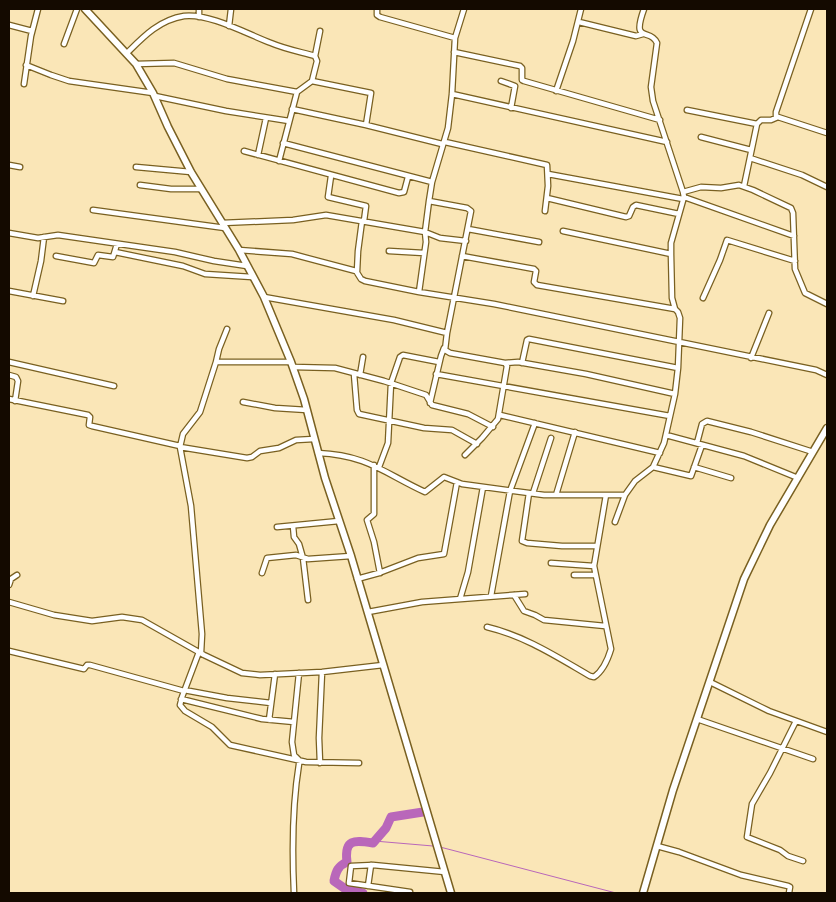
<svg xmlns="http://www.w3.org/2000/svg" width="836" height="902" font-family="'IBM Plex Sans',sans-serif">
	<rect width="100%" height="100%" fill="#fae6b7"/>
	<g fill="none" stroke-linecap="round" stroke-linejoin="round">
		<!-- stream -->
		<path stroke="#b967ba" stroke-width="1" d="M374 841 433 846
			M440 847 616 893"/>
		<!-- river -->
		<path stroke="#b967ba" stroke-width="9" d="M363 893 344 888 334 881C336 871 338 866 347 862 344 839 354 840 373 843L386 828 391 817 423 812"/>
		<!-- street casing -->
		<g stroke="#796021" stroke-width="7">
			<path id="street" d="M377 9V15L380 17 455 38
				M464 9 455 38 452 94 448 128 432 182 429 201 425 232 426 242 419 292 494 304 816 370 827 375
				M199 17V9
				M579 22 636 36 643 34
				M9 25 32 31
				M229 26 231 9
				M64 44 77 9
				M454 52 520 66 522 68V80L524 81 660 120
				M127 53C143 37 159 20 184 16 209 13 247 34 271 43 285 49 301 52 315 56L317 61 312 81 297 92 227 79 174 63 136 64
				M315 56 320 31
				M26 65 51 75 69 81 153 93
				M312 81 371 93 366 125
				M501 81 515 86 511 108
				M24 84 31 36 38 9
				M556 91 573 41 581 9
				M452 94 667 142
				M155 96 226 111 289 121
				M292 109 366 125 442 144
				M687 110 757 124
				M776 117V112L811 9
				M701 137 751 150
				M445 142 547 165 548 186 545 211
				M283 143 432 182
				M244 151 399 193 404 192 408 177
				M258 155 266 118
				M750 158 802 175 827 187
				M279 161 297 92
				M9 165 20 167
				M136 167 191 172
				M548 174 683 199
				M331 176 328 197 366 206 364 221
				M140 185 171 189H201
				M744 186 757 124 761 120H771L778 117 827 133
				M683 192 701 187 721 188 739 185 753 190 791 208 793 213 795 269 805 293 827 304
				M684 197 794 236
				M547 198 626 217 629 216 633 207 636 205 679 214
				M429 201 467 208 471 211 447 333 445 350 450 353 505 363 507 366 498 419 482 438 465 455
				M93 210 225 228
				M222 223 293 220 326 215 425 232 440 238 466 241
				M468 229 539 242
				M563 231 671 254
				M9 233 38 238 58 235 175 252 214 261 247 266
				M239 250 292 254 356 271 361 279 365 281 419 292
				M389 251 424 253
				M115 252 183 266 205 274 252 277
				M56 256 94 263 98 255 113 257 117 244
				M462 256 534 269 536 271 534 282 537 285 675 309
				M357 272 358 251 362 221
				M9 291 63 301
				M33 296 41 261 44 237
				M264 297 394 320 447 333
				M703 298 720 260 727 240 795 261
				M751 358 769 313
				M9 362 114 386
				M216 362 219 349 227 329
				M505 363 518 362 586 374 675 394
				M522 363 527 340 529 339 678 368
				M293 367 335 368 384 381 426 395 432 405 468 414 493 427
				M354 374 357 410 359 414 424 428 452 430 477 444
				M436 374 670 416
				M9 375 16 377 18 381 15 401
				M360 375 363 357
				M9 399 88 415 90 417 89 425 92 426 180 446
				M243 402 275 408 307 410
				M430 403 441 356 444 348
				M500 415 660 453
				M666 435 744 456 798 478
				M697 443 702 424 707 421 751 432 813 452
				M180 447 247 458 252 457 260 451 279 448 296 440 314 439
				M318 453C367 455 384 473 425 492L444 477 462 484 544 495H625
				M374 465V514L367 520 374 542 380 573
				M379 467 388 443 391 383 400 357 403 355 439 362
				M653 467 691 476 702 445
				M694 467 731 478
				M529 493 522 541 527 543 562 546H596
				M533 493 551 438
				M556 495 575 432
				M615 522 625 495 635 481 653 467 664 443 675 394 678 368 680 318 678 312 675 309 672 298 671 254V243L684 197 683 192 653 101 651 87 657 43C650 27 631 45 644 9
				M293 526 294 537 299 544 303 558 308 600
				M277 527 339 521
				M551 563 594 566
				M262 573 267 558 296 555 308 559 351 556
				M574 575H595
				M357 579 379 573 418 558 444 554 457 482
				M9 585 11 579 17 575
				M514 595 524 611 535 615 544 620 605 626
				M491 596 510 491 535 423
				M460 599 468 572 483 487
				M9 602 54 615 92 621 122 617 142 620 204 655 242 673 260 675 322 672 383 665
				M368 612 422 602 525 594
				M487 627C525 636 557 657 590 676L594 677C603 671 608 659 611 649L594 566 606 495
				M9 651 84 669 87 665H90L184 691
				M199 652 182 697 180 705 185 711 212 727 230 745 306 762 359 763
				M201 653 202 634 191 506 180 447 183 434 200 412 216 362H291
				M710 682 769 711 827 732
				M184 690 227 698 271 703
				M181 699 262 719 294 722
				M697 719 813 759
				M269 720 275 674
				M796 721 770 773 752 804 747 837 780 850 788 856 803 861
				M320 763 319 738 322 672
				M657 846 679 852 741 875 788 886 790 887 789 893
				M368 886 371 865
				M410 892 349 883 351 866 373 865 445 872
				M294 893C292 850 292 807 299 764V760L294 755 292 742 299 673"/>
		</g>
		<!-- secondary casing -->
		<g stroke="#796021" stroke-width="9">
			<path id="secondary" d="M85 9 136 64 153 93 168 127 191 172 239 250 264 297 291 362 304 399 325 478 351 556 451 893
				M643 893 673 790 744 579 770 525 827 428"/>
		</g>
		<!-- street -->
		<use href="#street" stroke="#fff" stroke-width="4.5"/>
		<!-- secondary -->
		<use href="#secondary" stroke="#fff" stroke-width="6"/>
	</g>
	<!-- border -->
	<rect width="836" height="902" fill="none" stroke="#140a00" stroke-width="20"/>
</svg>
